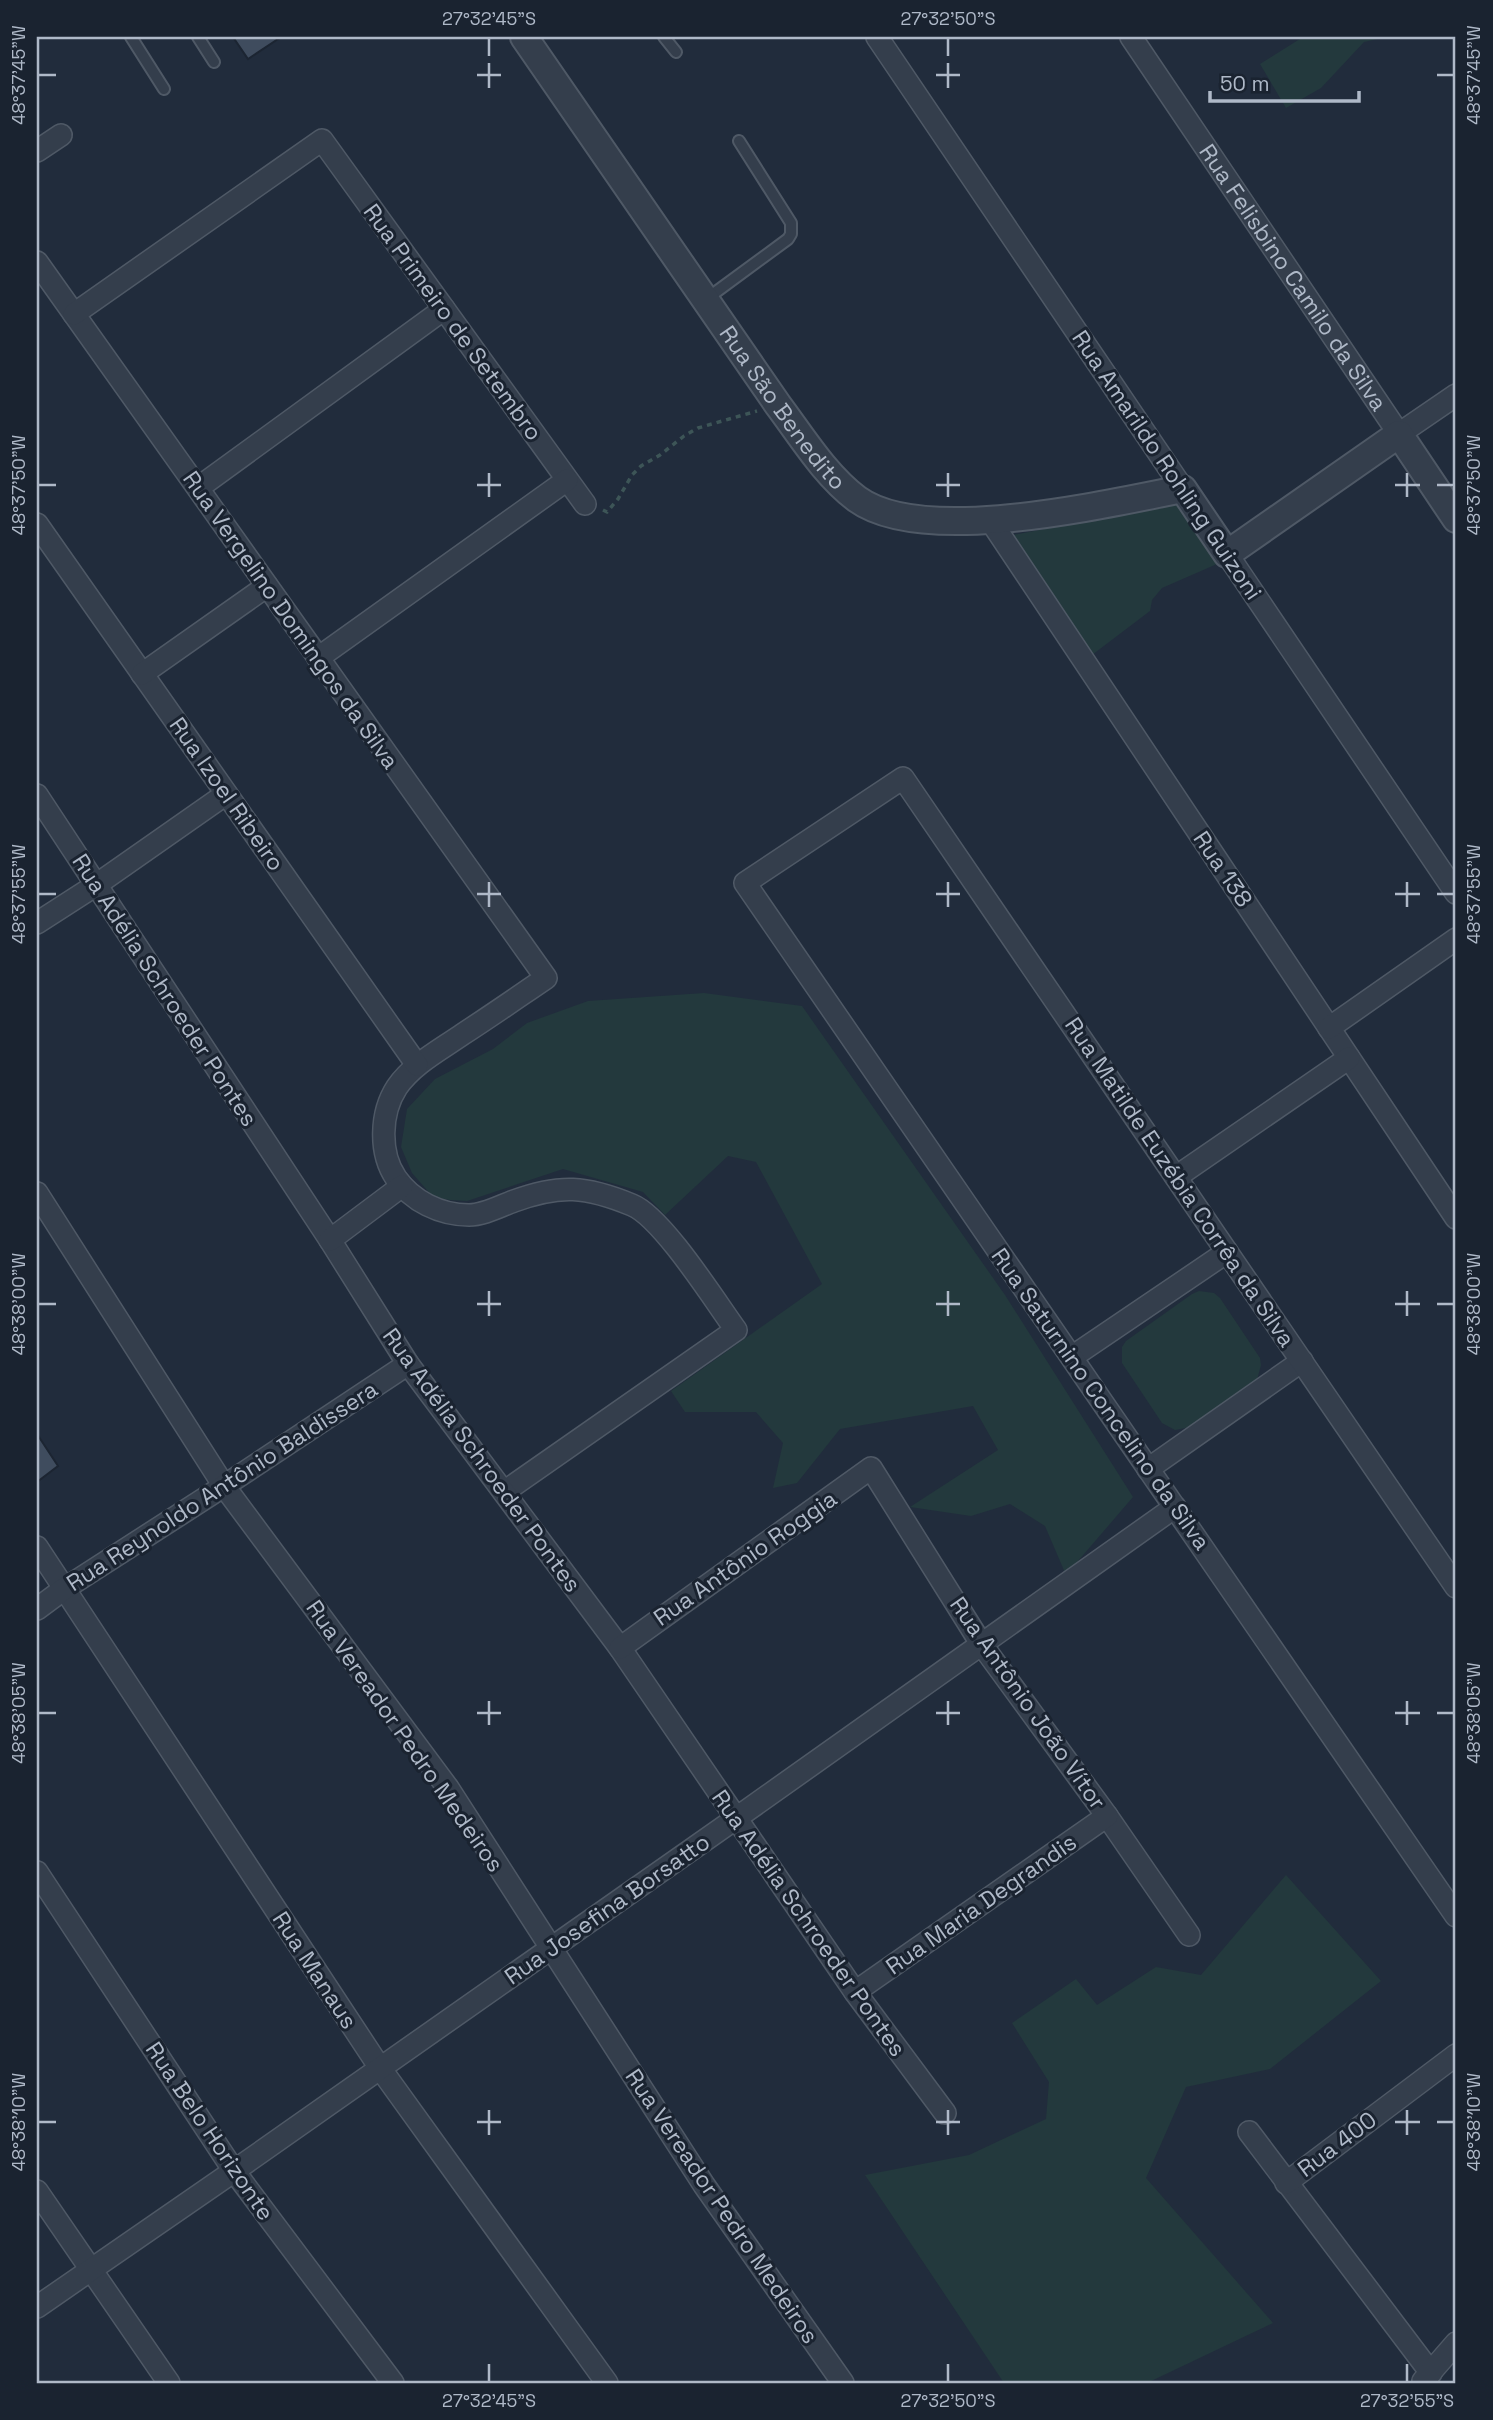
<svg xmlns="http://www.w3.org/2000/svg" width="1493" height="2420" font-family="'Space Grotesk',sans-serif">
	<rect width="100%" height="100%" fill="#212c3c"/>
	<!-- green -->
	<path fill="#23393d" d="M1303 37H1387L1364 42 1321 88 1286 108 1260 64Z
		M1177 503 1217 564 1162 588 1152 600 1150 611 1088 658 1008 536Z
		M704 993 802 1006 1005 1295 1133 1497 1066 1575 1045 1526 1010 1504 971 1516 910 1507 998 1450 973 1406 840 1429 797 1483 773 1488 783 1443 756 1412H685L671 1391 822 1284 756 1162 728 1156 665 1215 643 1192 563 1169 467 1201 450 1200 433 1197 412 1173 401 1147 407 1109 435 1079 493 1049 527 1023 588 1001Z
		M1199 1291 1214 1293 1220 1298 1260 1358 1261 1365 1257 1380 1190 1427 1175 1430 1162 1423 1122 1363V1347L1126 1341 1192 1294Z
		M1286 1875 1381 1981 1270 2069 1186 2087 1146 2178 1273 2323 1147 2383H1004L865 2175 969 2155 1046 2119 1049 2082 1012 2023 1076 1979 1097 2005 1156 1967 1201 1975Z"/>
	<!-- building -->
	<path fill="#3f4c5e" stroke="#1c2532" stroke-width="2" d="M233 37H281L248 59Z
		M37 1434 58 1466 37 1482Z"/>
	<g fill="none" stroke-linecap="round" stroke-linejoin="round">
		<!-- service casing -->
		<g stroke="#4f5966" stroke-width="14">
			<path id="service" d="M131 37 164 89
				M198 37 214 62
				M664 37 676 52
				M705 300 788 239 791 234V223L739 141"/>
		</g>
		<!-- minor casing -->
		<g stroke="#4f5966" stroke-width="24">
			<g id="minor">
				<path d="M877 37 1183 489"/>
				<path id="s1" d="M1131 37 1399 434 1456 395"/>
				<path d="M37 151 61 135"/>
				<path d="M37 262 546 978C518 997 491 1016 463 1034 440 1050 413 1064 397 1087 380 1113 379 1153 396 1178 412 1201 440 1215 469 1215 484 1215 500 1206 514 1201 560 1184 586 1186 632 1205 662 1217 715 1301 736 1330L504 1492"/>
				<path d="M74 314 322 140 585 504"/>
				<path d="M198 488 444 309"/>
				<path d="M990 520 1456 1218"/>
				<path d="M37 524 417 1065"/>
				<path d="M1227 554 1456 893"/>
				<path d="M318 658 567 480"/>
				<path d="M142 674 267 586"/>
				<path d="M37 795 330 1240 408 1364 620 1648 855 1992 945 2113"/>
				<path d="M37 923 96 885 226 794"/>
				<path d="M1329 1028 1456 939"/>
				<path d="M1176 1177 1349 1058"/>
				<path d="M37 1193 224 1486 448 1788 704 2185 843 2383"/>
				<path d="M330 1240 402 1186"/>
				<path d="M1072 1357 1227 1252"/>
				<path d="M1148 1469 1302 1361"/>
				<path d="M37 1547 380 2068 607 2383"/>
				<path d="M1456 1587 903 778 745 883 1456 1916"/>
				<path d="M37 1609 64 1589 224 1486 408 1364"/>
				<path d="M620 1648 871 1468 982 1645 1107 1816 1189 1935"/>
				<path d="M37 1872 234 2171 393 2383"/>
				<path d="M855 1992 1107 1816"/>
				<path d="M1249 2132 1431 2373"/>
				<path d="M1286 2183 1456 2055"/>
				<path d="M37 2191 169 2383"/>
				<path d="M37 2307 234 2171 735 1819 1175 1507"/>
				<path d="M1423 2381 1456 2343"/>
			</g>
		</g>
		<!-- tertiary casing -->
		<g stroke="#4f5966" stroke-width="30">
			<g id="tertiary">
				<path id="s2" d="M524 37 778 405C802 437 825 475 857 499 923 547 1106 504 1183 489L1227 554 1399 434 1456 519"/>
			</g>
		</g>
		<!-- path -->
		<path stroke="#3d5557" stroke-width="3.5" stroke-dasharray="5 5" stroke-linecap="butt" d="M603 510 607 512 618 499 632 475 641 466 660 455 684 436 698 428 757 411"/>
		<!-- service -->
		<use href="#service" stroke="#343e4c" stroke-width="10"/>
		<!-- minor -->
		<use href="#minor" stroke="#343e4c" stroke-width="21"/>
		<!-- tertiary -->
		<use href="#tertiary" stroke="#343e4c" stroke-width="26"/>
	</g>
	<!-- ticks -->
	<path fill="none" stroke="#afb9c8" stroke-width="2.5" d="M489 38V56M948 38V56M489 63V88M948 63V88M38 75H56M477 75H501M936 75H960M1437 75H1454M489 473V497M948 473V497M1407 473V497M38 485H56M477 485H501M936 485H960M1395 485H1420M1437 485H1454M489 882V907M948 882V907M1407 882V907M38 894H56M477 894H501M936 894H960M1395 894H1420M1437 894H1454M489 1291V1316M948 1291V1316M1407 1291V1316M38 1304H56M477 1304H501M936 1304H960M1395 1304H1420M1437 1304H1454M489 1701V1725M948 1701V1725M1407 1701V1725M38 1713H56M477 1713H501M936 1713H960M1395 1713H1420M1437 1713H1454M489 2110V2135M948 2110V2135M1407 2110V2135M38 2122H56M477 2122H501M936 2122H960M1395 2122H1420M1437 2122H1454M489 2364V2382M948 2364V2382M1407 2364V2382"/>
	<g text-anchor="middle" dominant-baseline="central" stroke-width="6" stroke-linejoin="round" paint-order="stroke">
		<!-- street labels -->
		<g font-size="23" fill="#afb9c8" stroke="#1a2330">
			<text stroke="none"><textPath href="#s1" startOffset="290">Rua Felisbino Camilo da Silva</textPath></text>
			<text transform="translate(453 322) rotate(54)">Rua Primeiro de Setembro</text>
			<text stroke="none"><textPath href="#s2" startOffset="452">Rua São Benedito</textPath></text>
			<text transform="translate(1167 465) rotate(56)">Rua Amarildo Rohling Guizoni</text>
			<text transform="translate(291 620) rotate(55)">Rua Vergelino Domingos da Silva</text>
			<text transform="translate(227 794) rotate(55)">Rua Izoel Ribeiro</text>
			<text transform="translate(1223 869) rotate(56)">Rua 138</text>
			<text transform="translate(165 990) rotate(57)">Rua Adélia Schroeder Pontes</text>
			<text transform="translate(1180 1182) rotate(56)">Rua Matilde Euzébia Corrêa da Silva</text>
			<text transform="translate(1101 1399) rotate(55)">Rua Saturnino Concelino da Silva</text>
			<text transform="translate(482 1460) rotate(54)">Rua Adélia Schroeder Pontes</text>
			<text transform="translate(222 1486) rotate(-33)">Rua Reynoldo Antônio Baldissera</text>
			<text transform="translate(745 1558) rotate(-35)">Rua Antônio Roggia</text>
			<text transform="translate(1028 1703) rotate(55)">Rua Antônio João Vítor</text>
			<text transform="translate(405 1736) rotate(55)">Rua Vereador Pedro Medeiros</text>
			<text transform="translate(981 1904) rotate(-35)">Rua Maria Degrandis</text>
			<text transform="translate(607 1909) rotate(-35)">Rua Josefina Borsatto</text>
			<text transform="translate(809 1923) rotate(55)">Rua Adélia Schroeder Pontes</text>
			<text transform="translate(315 1970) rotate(57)">Rua Manaus</text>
			<text transform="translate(210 2131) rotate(56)">Rua Belo Horizonte</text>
			<text transform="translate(1337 2144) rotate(-37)">Rua 400</text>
			<text transform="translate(722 2206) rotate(56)">Rua Vereador Pedro Medeiros</text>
		</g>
	</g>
	<!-- border -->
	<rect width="1493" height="2420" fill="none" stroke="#1a2330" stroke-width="77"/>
	<!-- scale -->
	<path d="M1210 91v10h149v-10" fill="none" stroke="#afb9c8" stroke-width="3.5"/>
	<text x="1220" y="91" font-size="21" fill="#afb9c8" stroke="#1a2330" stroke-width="5" paint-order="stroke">50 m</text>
	<rect x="38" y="38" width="1416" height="2344" fill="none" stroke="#afb9c8" stroke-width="2.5"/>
	<g font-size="18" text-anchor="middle" fill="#afb9c8">
		<text x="489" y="25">27°32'45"S</text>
		<text x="948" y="25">27°32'50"S</text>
		<text transform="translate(1474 75) rotate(-90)" y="6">48°37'45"W</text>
		<text transform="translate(19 75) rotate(-90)" y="6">48°37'45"W</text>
		<text transform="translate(1474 485) rotate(-90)" y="6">48°37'50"W</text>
		<text transform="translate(19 485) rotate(-90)" y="6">48°37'50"W</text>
		<text transform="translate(1474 894) rotate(-90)" y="6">48°37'55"W</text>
		<text transform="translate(19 894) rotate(-90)" y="6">48°37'55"W</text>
		<text transform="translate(1474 1304) rotate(-90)" y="6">48°38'00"W</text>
		<text transform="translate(19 1304) rotate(-90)" y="6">48°38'00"W</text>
		<text transform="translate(1474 1713) rotate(-90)" y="6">48°38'05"W</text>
		<text transform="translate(19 1713) rotate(-90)" y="6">48°38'05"W</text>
		<text transform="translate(1474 2122) rotate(-90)" y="6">48°38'10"W</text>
		<text transform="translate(19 2122) rotate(-90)" y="6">48°38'10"W</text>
		<text x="489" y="2407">27°32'45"S</text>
		<text x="948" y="2407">27°32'50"S</text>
		<text x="1407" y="2407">27°32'55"S</text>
	</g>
</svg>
